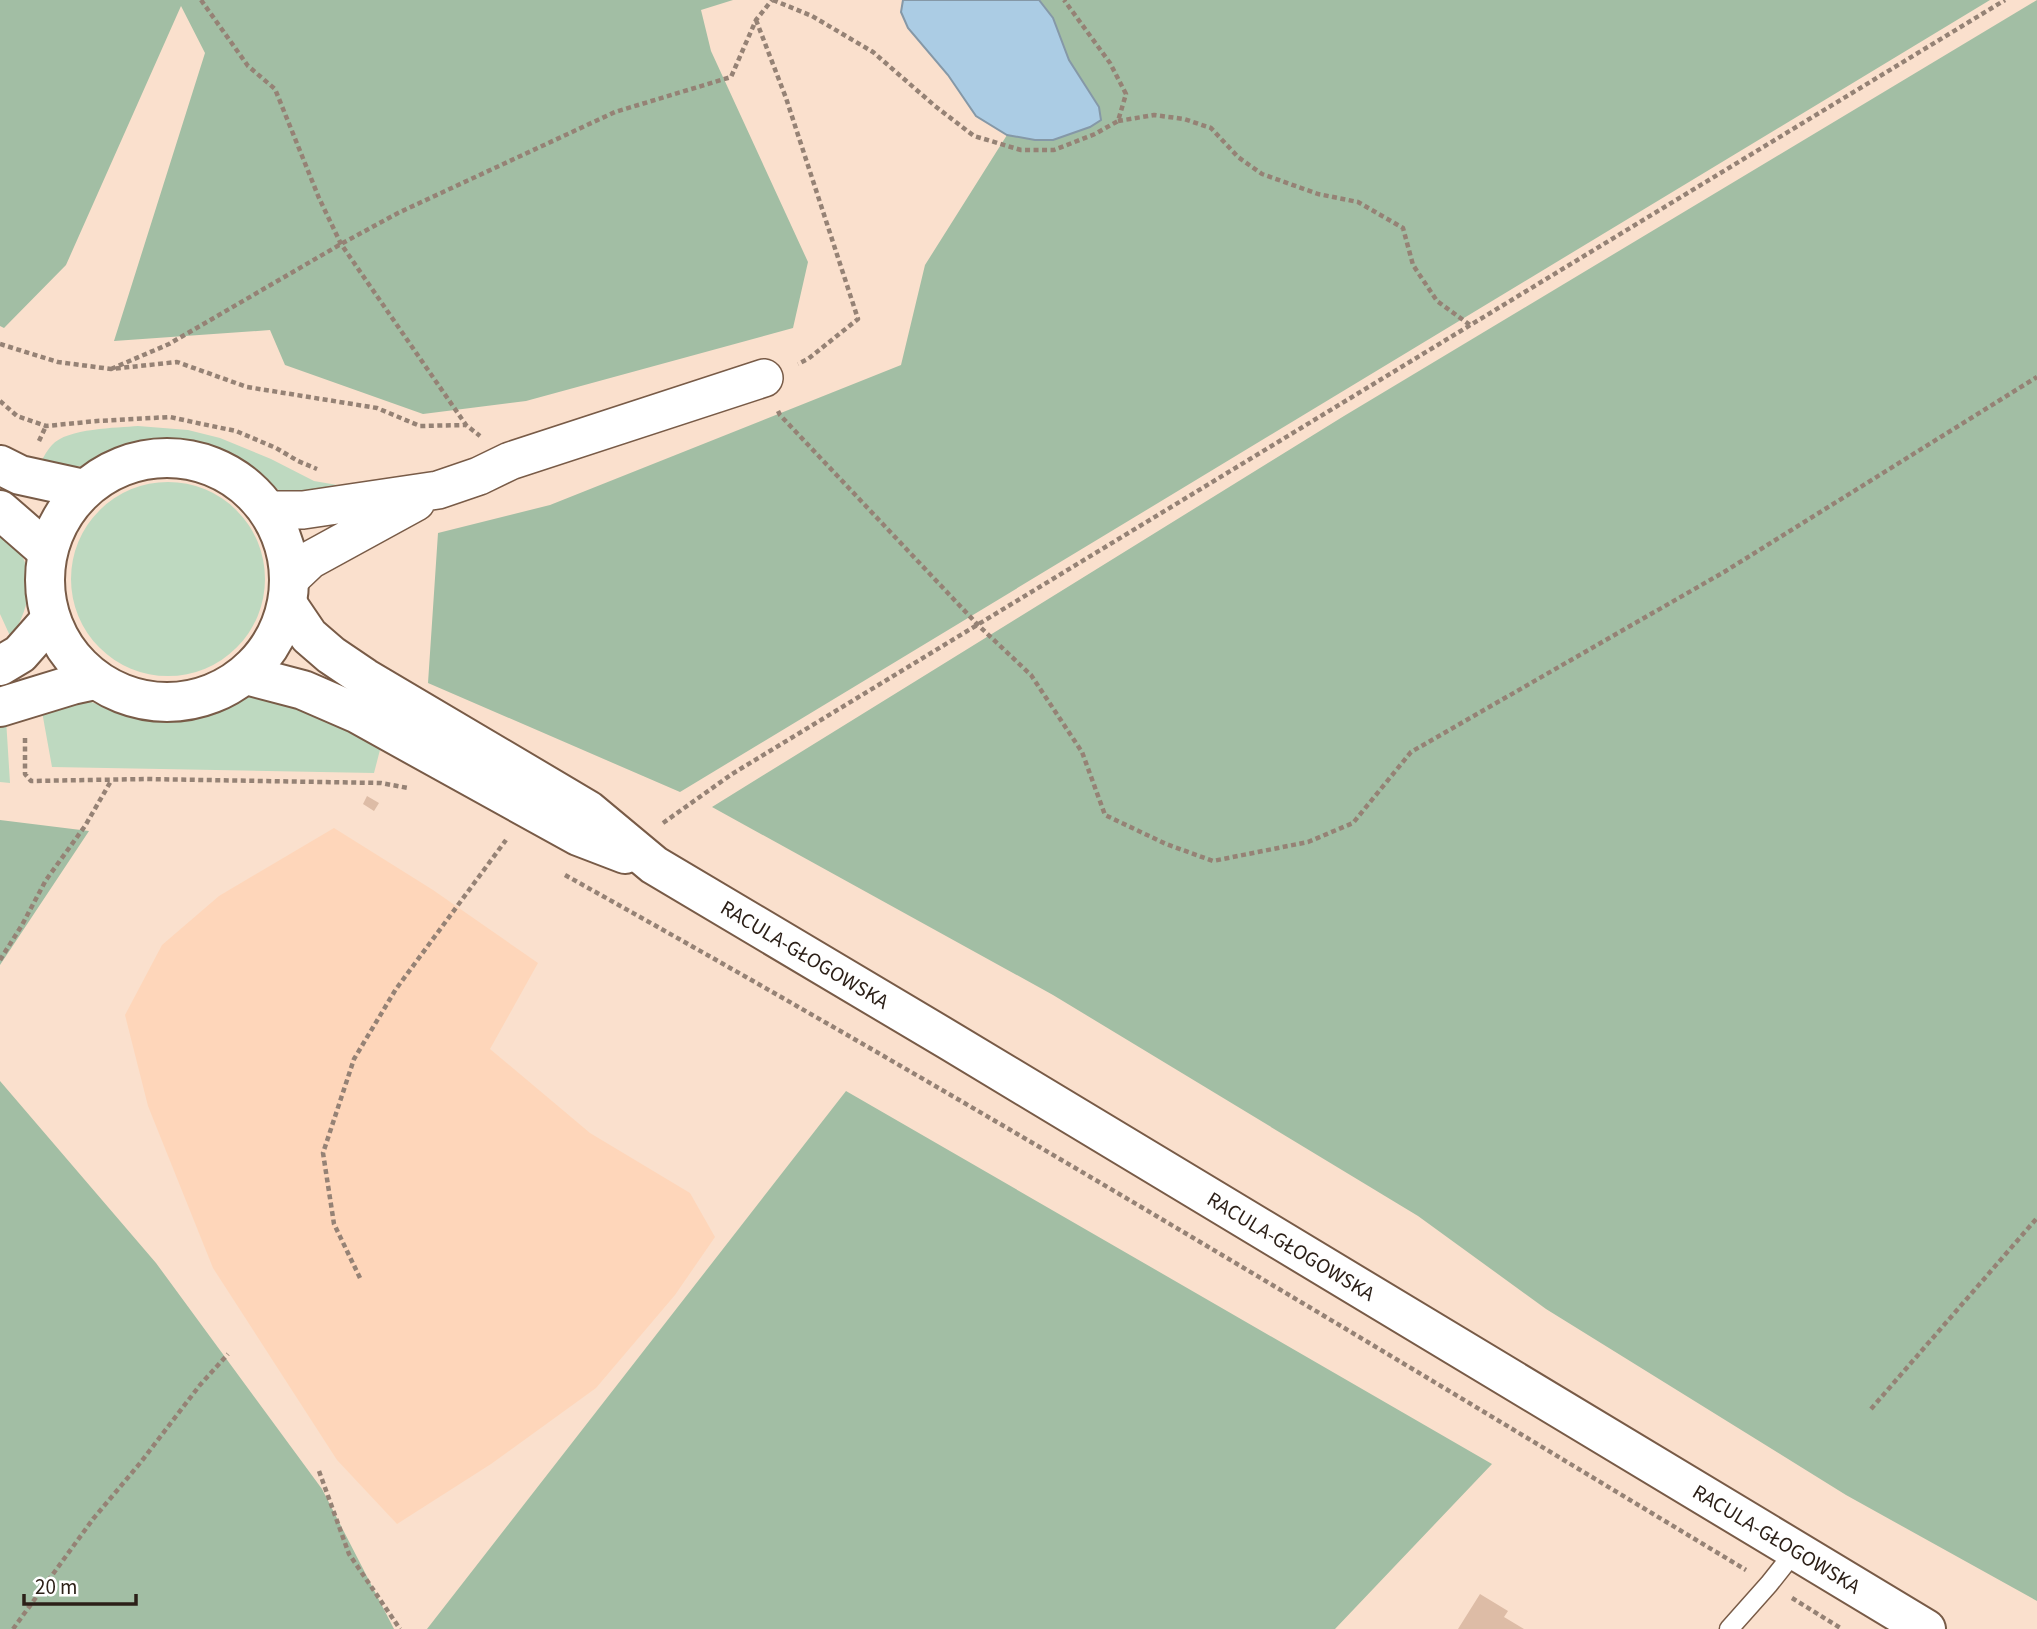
<svg xmlns="http://www.w3.org/2000/svg" width="2037" height="1629" font-family="'Source Sans 3',sans-serif">
	<rect width="100%" height="100%" fill="#fae0cd"/>
	<!-- built -->
	<path fill="#fed6ba" d="M334 828 433 890 538 963 490 1049 590 1133 690 1193 715 1237 675 1295 596 1388 491 1464 397 1524 337 1460 213 1268 148 1106 125 1015 162 945 219 896Z"/>
	<!-- green -->
	<path fill="#bed9c0" d="M138 426 188 430 220 438 271 459 314 481 343 486 290 495 280 491 246 466 226 454 209 447 191 442 166 440 125 447 82 466 37 468C42 461 46 451 52 445 67 428 117 428 138 426Z
		M71 579a97 97 0 1 1 194 0a97 97 0 1 1-194 0Z
		M0 532C6 538 16 544 20 552 37 581 27 612 11 638L0 614Z
		M258 695H273L381 746 374 773 52 767 41 706 84 700 138 716 183 718 207 713 235 701Z
		M6 719 10 783 0 782V720Z"/>
	<!-- forest -->
	<path fill="#a2bea4" d="M0 0H733L701 10 711 51 808 262 793 328 526 401 423 414 285 365 270 330 114 341 205 53 181 6 66 265 4 328 0 326Z
		M1039 0H1990L680 792 428 683 438 533 550 505 901 365 925 265 1007 135 1035 140 1099 107 1069 60 1053 18Z
		M2037 0V1601L1846 1495 1546 1309 1418 1216 1053 995 712 807 1344 416Z
		M0 820 89 831 0 965Z
		M0 1081 156 1263 322 1489 394 1629H0Z
		M846 1091 1492 1464 1335 1629H427Z"/>
	<!-- water -->
	<path fill="#abcce4" stroke="#8598a7" stroke-width="2" d="M903 0H1039L1053 18 1069 60 1099 107 1101 120 1090 127 1053 140H1035L1007 135 976 116 948 75 908 28 901 12Z"/>
	<!-- building -->
	<path fill="#ddbca6" d="M367 796 379 803 374 811 363 804Z
		M1480 1594 1508 1611 1504 1617 1524 1629H1458Z"/>
	<g fill="none" stroke-linecap="round" stroke-linejoin="round">
		<!-- lane casing -->
		<g stroke="#785b47" stroke-width="21">
			<path id="lane" d="M1729 1629 1769 1584 1796 1550"/>
		</g>
		<!-- street casing -->
		<g stroke="#785b47" stroke-width="40">
			<path id="street" d="M268 510H303L438 490 479 476 510 461 764 378
				M291 578 310 560 416 502"/>
		</g>
		<!-- secondary casing -->
		<g stroke="#785b47" stroke-width="42">
			<g id="secondary">
				<circle cx="167" cy="580" r="122"/>
				<path d="M0 465 20 475 84 489"/>
				<path d="M0 510 47 551"/>
				<path id="s1" d="M288 605 309 636 331 655 365 678 588 810 654 865 950 1041 1926 1629"/>
				<path d="M0 666 20 654 50 620"/>
				<path d="M246 675 303 690 356 713 578 836 625 854"/>
				<path d="M0 707 72 685 95 680"/>
			</g>
		</g>
		<!-- path -->
		<path stroke="#958275" stroke-width="4.5" stroke-dasharray="5 3.5" stroke-linecap="butt" d="M201 0 248 66 275 89 319 198 341 244 466 425 480 436
			M773 0 812 16 873 52 935 106 974 136 1021 150H1054L1095 134 1118 121 1126 94 1110 63 1064 0
			M756 20 786 98 858 319 808 359 798 364
			M1118 121 1154 115 1184 119 1211 128 1238 157 1262 174 1318 194 1358 202 1403 228 1413 265 1437 301 1470 325
			M0 344 58 362 111 369 177 362 247 387 377 408 420 426 465 425
			M111 369 169 344 341 244 398 213 615 112 731 77 756 20 772 0
			M0 401 17 416 46 426 97 421 170 417 202 424 236 431 276 448 298 461 317 469
			M778 411 780 415 978 625 1031 675 1082 752 1105 815 1166 844 1213 861 1308 842 1353 823 1411 752 1724 572 2037 377
			M39 441 46 426
			M25 738V774L31 781 146 779 381 783 408 788
			M663 823 732 774 2005 0
			M565 875C964 1097 1355 1334 1746 1570
			M0 960 22 925 46 880 85 826 111 781
			M360 1278 334 1224 323 1153 354 1059 396 989 506 840
			M1871 1409 2037 1218
			M319 1471 349 1554 400 1629
			M1792 1598 1842 1629
			M13 1629 93 1519 141 1462 200 1385 228 1354"/>
		<!-- lane -->
		<use href="#lane" stroke="#fff" stroke-width="18"/>
		<!-- street -->
		<use href="#street" stroke="#fff" stroke-width="37"/>
		<!-- secondary -->
		<use href="#secondary" stroke="#fff" stroke-width="38"/>
	</g>
	<g text-anchor="middle" dominant-baseline="central" stroke-width="5" stroke-linejoin="round" paint-order="stroke">
		<!-- street labels -->
		<g font-size="21" fill="#2c2018" stroke="#fff">
			<text stroke="none"><textPath href="#s1" startOffset="628">RACULA-GŁOGOWSKA</textPath></text>
			<text stroke="none"><textPath href="#s1" startOffset="1195">RACULA-GŁOGOWSKA</textPath></text>
			<text stroke="none"><textPath href="#s1" startOffset="1762">RACULA-GŁOGOWSKA</textPath></text>
		</g>
	</g>
	<!-- scale -->
	<path d="M24 1594v10h112v-10" fill="none" stroke="#2c2018" stroke-width="3.5"/>
	<text x="35" y="1594" font-size="21" fill="#2c2018" stroke="#ffffff" stroke-width="5" paint-order="stroke">20 m</text>
</svg>
